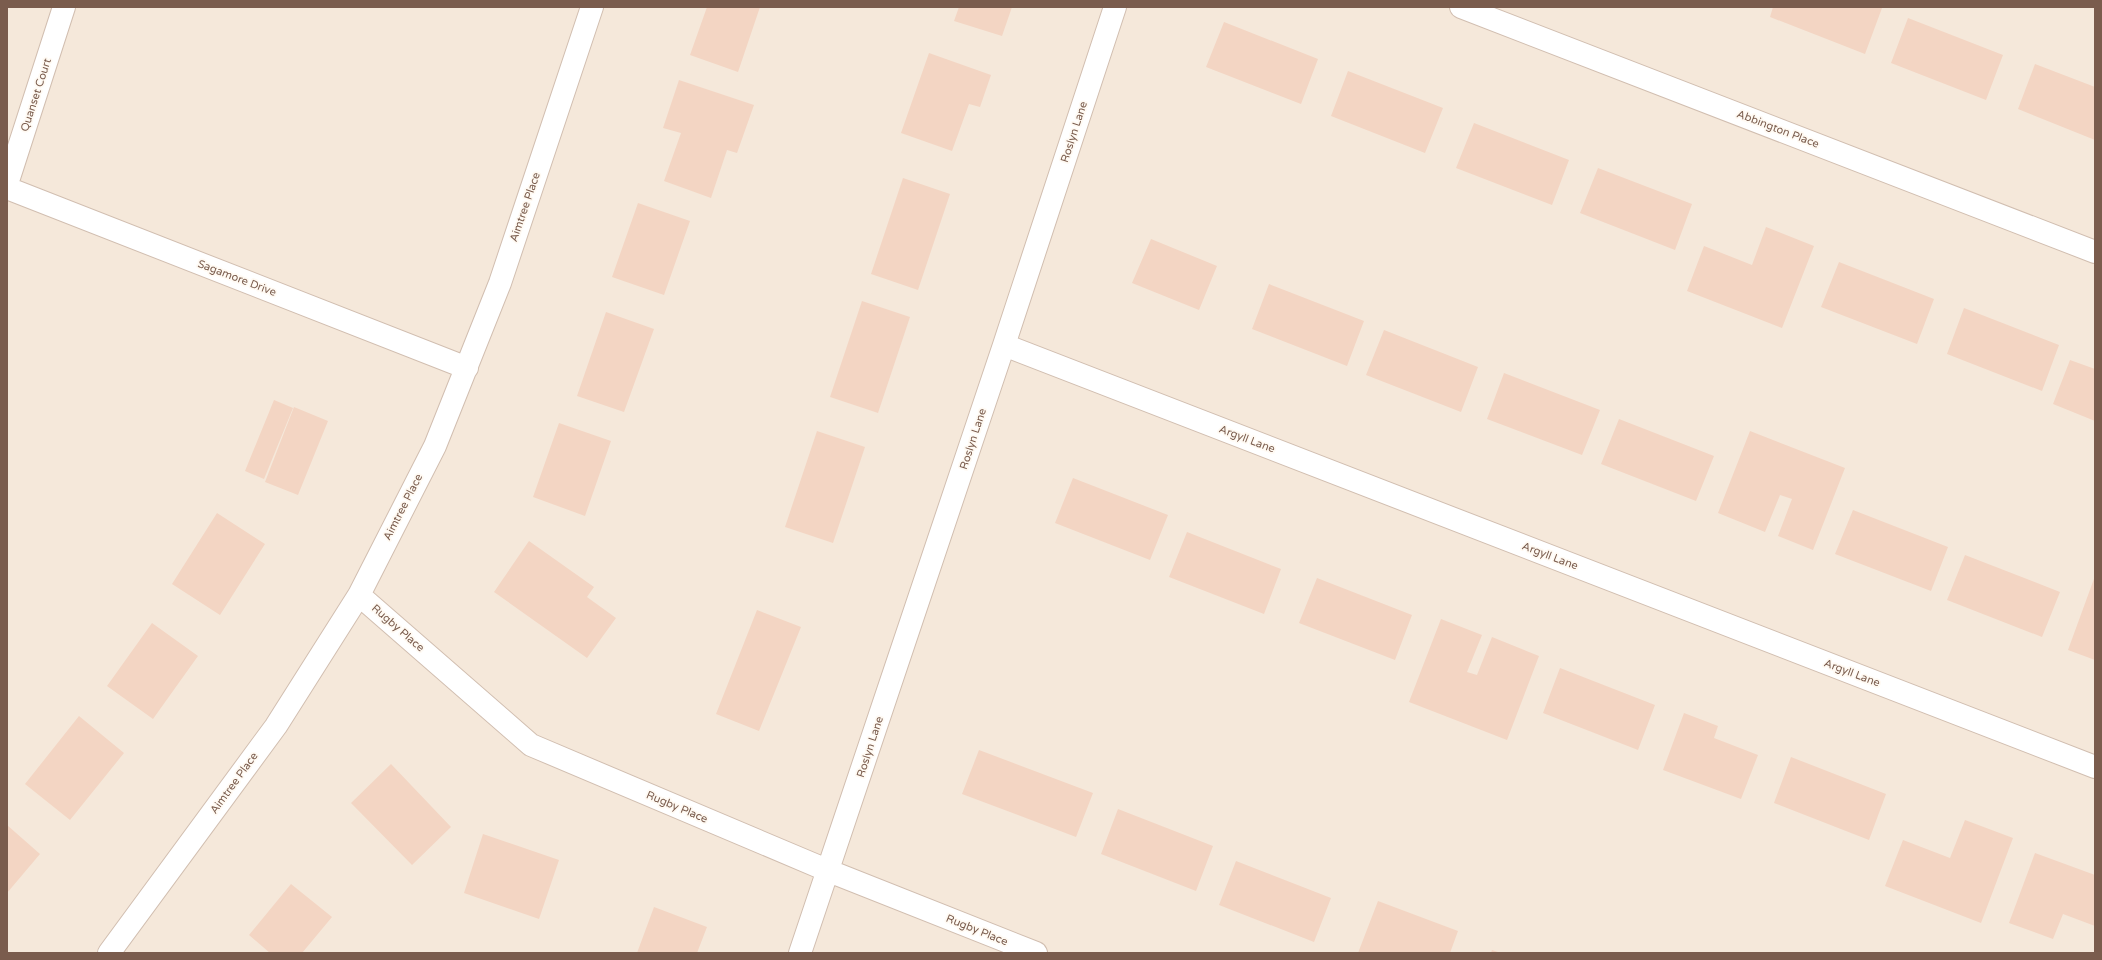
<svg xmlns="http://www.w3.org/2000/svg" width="2102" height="960" font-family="'Varela Round',sans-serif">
	<rect width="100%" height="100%" fill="#fdf6ec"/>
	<!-- residential -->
	<path fill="#f5e8da" d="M7 7H2095V953H7Z"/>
	<!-- building -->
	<path fill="#f3d5c3" d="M707 7H760L738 72 690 55Z
		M959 7H1012L1002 36 954 21Z
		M1773 7H1879L1882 8 1865 54 1770 17Z
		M1908 18 2003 55 1986 100 1891 63Z
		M1224 22 1318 59 1301 104 1206 67Z
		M929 53 991 75 980 107 969 104 952 151 901 133Z
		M2035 64 2095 87V140L2018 109Z
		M1348 71 1443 108 1425 153 1331 116Z
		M679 80 754 105 737 153 727 150 711 198 664 181 681 133 663 128Z
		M1474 123 1569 160 1552 205 1456 168Z
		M1598 168 1692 204 1675 250 1580 213Z
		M903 178 950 194 918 290 871 274Z
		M638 203 690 221 664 295 612 277Z
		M1766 227 1814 246 1782 328 1687 291 1704 246 1752 265Z
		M1151 239 1217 266 1199 310 1132 283Z
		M1839 262 1934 299 1917 344 1821 307Z
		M1269 284 1364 321 1347 366 1252 329Z
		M862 301 910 317 878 413 830 397Z
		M1964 308 2059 345 2042 391 1947 354Z
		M606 312 654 329 624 412 577 396Z
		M1384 330 1478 367 1461 412 1366 375Z
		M2070 360 2095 369V421L2053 404Z
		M1504 373 1600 410 1582 455 1487 419Z
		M274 400 293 408 264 479 245 471Z
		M294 407 328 421 298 495 265 482Z
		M1619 419 1714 456 1696 501 1601 464Z
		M559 423 611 441 585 516 533 497Z
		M817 431 865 447 833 543 785 527Z
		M1750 431 1845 468 1813 550 1778 536 1792 499 1780 495 1765 532 1718 513Z
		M1073 478 1168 515 1150 560 1055 523Z
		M1853 510 1948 547 1931 591 1835 554Z
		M217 513 265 544 220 615 172 584Z
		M1187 532 1281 569 1264 614 1169 577Z
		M529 541 594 587 587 597 616 618 587 658 494 592Z
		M1965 555 2060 592 2042 637 1947 600Z
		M2095 576V660L2068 650Z
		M1317 578 1412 615 1395 660 1299 623Z
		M757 610 801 627 759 731 716 714Z
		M1441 619 1482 635 1467 672 1477 675 1492 637 1539 656 1507 740 1409 702Z
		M152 623 198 656 153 719 107 686Z
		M1560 668 1655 705 1638 750 1543 713Z
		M1684 713 1718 726 1714 738 1758 755 1741 799 1663 770Z
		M79 716 124 753 70 820 25 784Z
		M979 750 1093 793 1076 837 962 794Z
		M1791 757 1886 794 1869 840 1774 803Z
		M391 764 451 827 412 865 351 803Z
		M1118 809 1213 846 1196 891 1101 854Z
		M1965 820 2013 838 1981 923 1885 886 1903 840 1950 858Z
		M7 825 40 854 7 893Z
		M483 834 559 860 539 919 464 893Z
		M2035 853 2095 875V926L2063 914 2053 939 2009 923Z
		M1236 861 1331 898 1314 942 1219 905Z
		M291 884 332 917 302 953H270L249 935Z
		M1378 901 1458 931 1450 953H1358Z
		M654 907 707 927 697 953H637Z
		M1492 950 1501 953H1491Z"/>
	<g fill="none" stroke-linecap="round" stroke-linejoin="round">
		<!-- minor casing -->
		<g stroke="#d1beb0" stroke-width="24">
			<path id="minor" d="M1461 7 2095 252
				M7 184 64 7
				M7 188 467 368
				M1004 345 2095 767
				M359 595 531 745 829 871 1036 953
				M109 953 276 726 359 595 435 446 500 283 592 7
				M800 953 1004 345 1115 7"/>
		</g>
		<!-- minor -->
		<use href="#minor" stroke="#fff" stroke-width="22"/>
	</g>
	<g text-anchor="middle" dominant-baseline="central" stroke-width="3.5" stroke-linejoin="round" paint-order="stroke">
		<!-- street labels -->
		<g font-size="11" fill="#7a5c4d" stroke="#fffaf3">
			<text transform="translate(36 95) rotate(-72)">Quanset Court</text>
			<text transform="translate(1778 129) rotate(21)">Abbington Place</text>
			<text transform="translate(1074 132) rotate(-72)">Roslyn Lane</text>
			<text transform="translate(525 207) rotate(-71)">Aimtree Place</text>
			<text transform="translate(237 278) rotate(21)">Sagamore Drive</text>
			<text transform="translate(973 439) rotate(-72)">Roslyn Lane</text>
			<text transform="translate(1247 439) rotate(21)">Argyll Lane</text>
			<text transform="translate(403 507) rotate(-63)">Aimtree Place</text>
			<text transform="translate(1550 556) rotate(21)">Argyll Lane</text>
			<text transform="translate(398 628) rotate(41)">Rugby Place</text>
			<text transform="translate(1852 673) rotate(21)">Argyll Lane</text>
			<text transform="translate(870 747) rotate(-72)">Roslyn Lane</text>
			<text transform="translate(234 783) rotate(-54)">Aimtree Place</text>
			<text transform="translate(677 807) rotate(23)">Rugby Place</text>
			<text transform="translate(977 930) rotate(22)">Rugby Place</text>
		</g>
	</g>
	<!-- border -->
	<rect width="2102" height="960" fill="none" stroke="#7a5c4d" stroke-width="16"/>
</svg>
